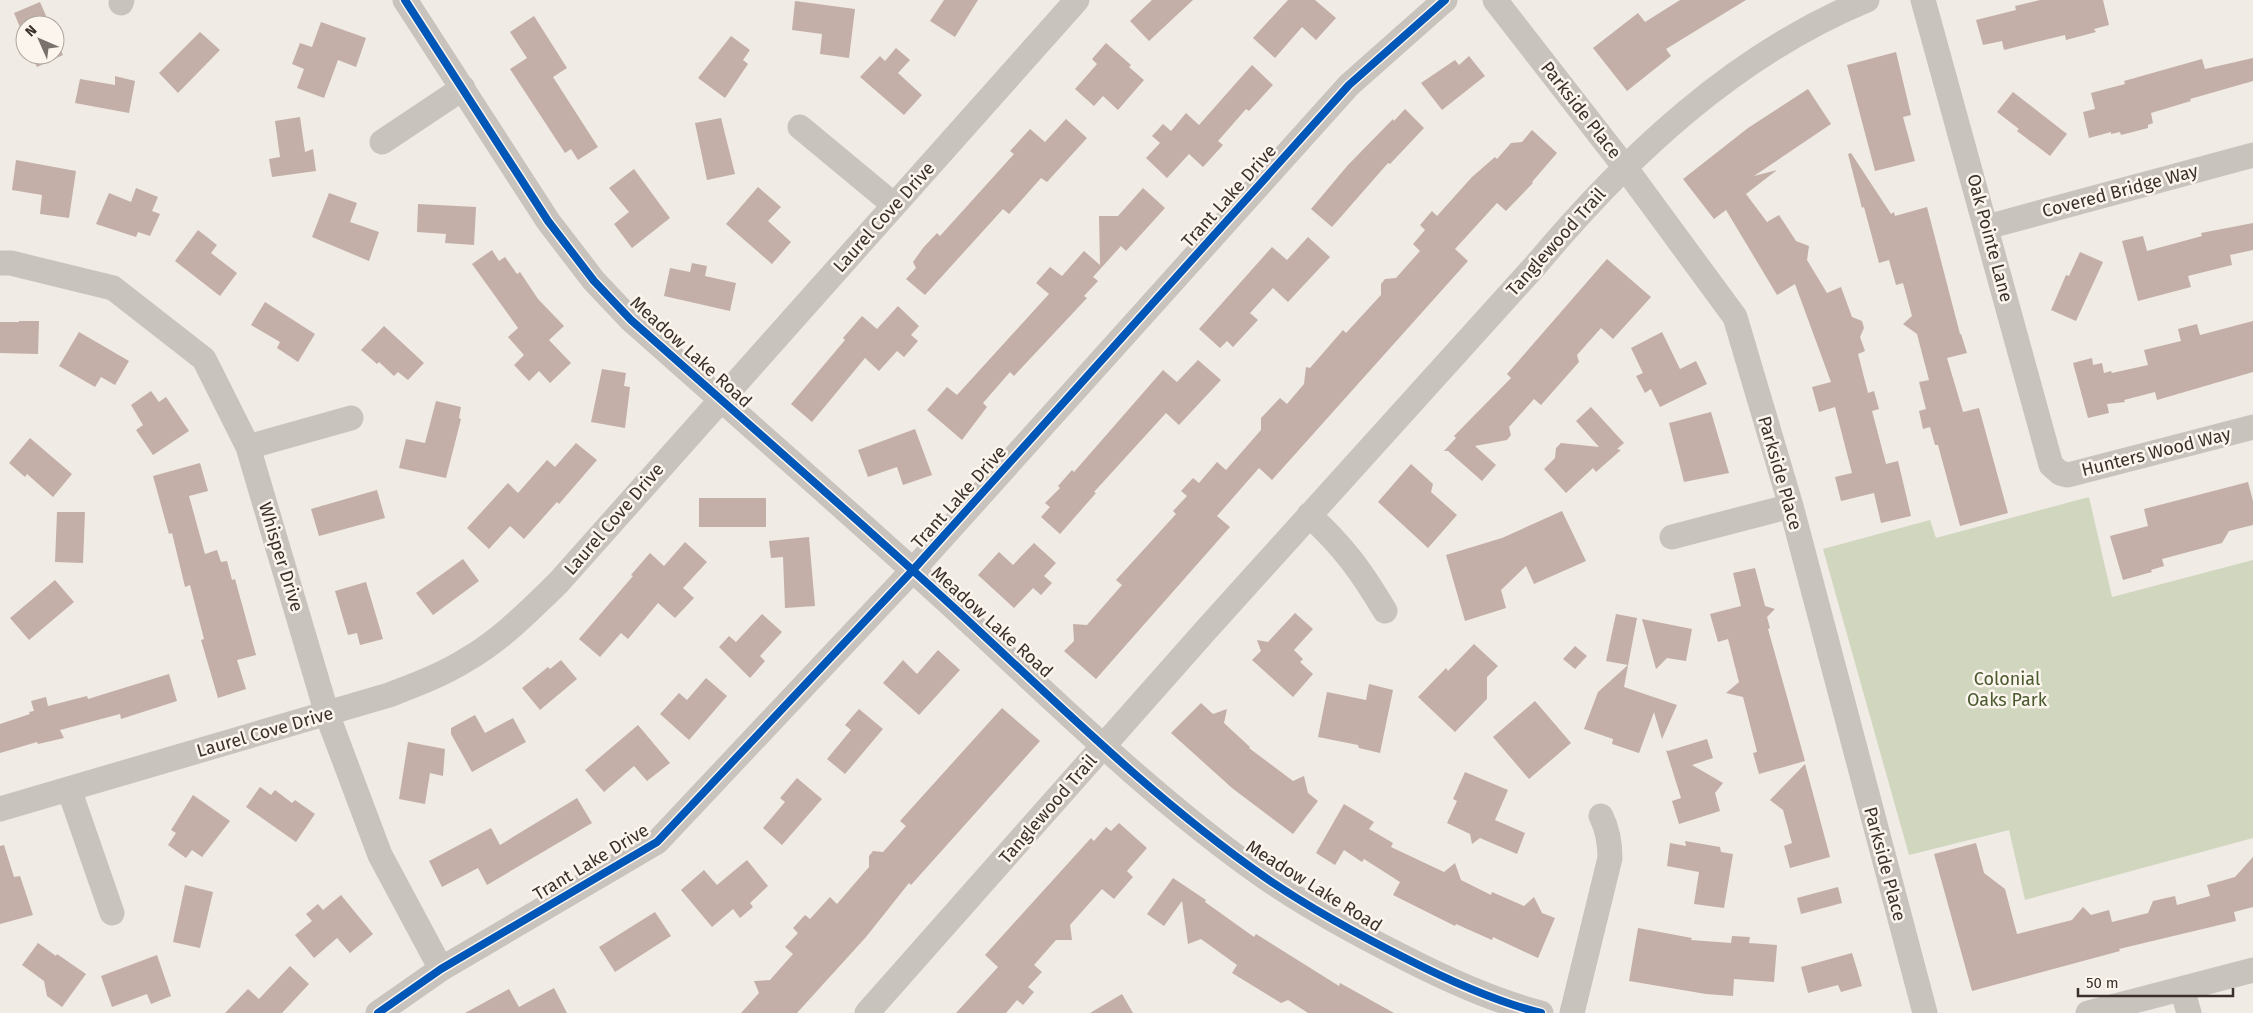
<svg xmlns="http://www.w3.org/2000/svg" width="2253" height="1013" font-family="'Fira Sans',sans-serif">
	<rect width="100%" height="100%" fill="#f0ebe5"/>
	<!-- green -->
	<path fill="#d1d6bf" d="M2089 497 2112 597 2253 560V838L2025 900 2009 830 1909 855 1823 549 1930 520 1936 538Z"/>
	<!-- building -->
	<path fill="#c3afa7" d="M944 0H978L955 37 930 21Z
		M1152 0H1193L1149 41 1130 21Z
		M1288 0H1315L1336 18 1316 40 1302 27 1275 58 1253 38Z
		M1680 0H1746L1666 49 1671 56 1627 91 1593 48 1638 13 1645 22Z
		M2040 0H2103L2109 25 2094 29 2096 32 2066 40 2065 35 2004 50 2002 41 1983 45 1976 20 2016 10 2015 6Z
		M795 1 855 9 849 58 820 54 822 34 792 30Z
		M40 2 50 25H25V39L14 13Z
		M534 16 567 68 553 77 598 147 578 160 571 149 565 153 510 69 527 58 510 32Z
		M321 22 366 38 356 67 338 60 324 98 297 88 304 69 292 64 300 43 312 47Z
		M200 32 220 50 178 93 159 73Z
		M731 36 750 50 743 60 748 64 725 98 698 78Z
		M55 37 63 55 37 67 31 55H55Z
		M1106 43 1131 65 1129 67 1144 80 1118 110 1103 96 1094 106 1075 89 1097 64 1092 59Z
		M896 48 910 60 898 73 922 95 904 115 860 77 880 56 885 61Z
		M1896 52 1911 115 1903 117 1915 161 1875 171 1847 65Z
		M1469 56 1485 76 1442 110 1421 83 1455 60 1459 65Z
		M2253 58V81L2190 99 2191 101 2151 113 2153 123 2148 125V128L2121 135 2120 132 2111 134V132L2089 138 2083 112 2095 109 2091 93 2125 84 2124 81 2202 59 2205 69Z
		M1252 65 1273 85 1249 111 1246 109 1218 141 1223 145 1203 167 1189 154 1167 178 1146 158 1160 143 1152 136 1163 124 1171 131 1186 113 1199 125Z
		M115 76 135 81 129 113 75 103 80 79 115 85Z
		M1808 89 1831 124 1754 176 1777 170 1746 194 1767 222 1779 215 1796 241 1809 246 1807 260 1827 293 1841 287 1852 317 1862 321 1864 328 1860 337 1865 351 1858 354 1868 393 1874 391 1879 409 1872 411 1886 464 1898 461 1911 516 1881 523 1874 493 1841 501 1835 477 1852 473 1835 407 1819 412 1812 387 1831 382 1795 284 1777 295 1726 210 1714 219 1683 179 1748 128Z
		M2013 92 2067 134 2050 156 2017 131 2019 129 1997 112Z
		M1405 109 1424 128 1390 164 1388 163 1332 227 1311 209 1348 165 1393 119 1394 121Z
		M300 117 305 152 313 149 316 171 272 177 269 159 280 157 275 121Z
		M721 118 735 174 707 180 695 123Z
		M1066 119 1087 138 1047 182 1041 178 1009 214 1003 209 925 295 906 279 916 268 913 262 923 248 937 233 940 236 1014 154 1010 151 1030 129 1045 142Z
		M1532 130 1557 153 1532 182 1533 183 1506 211 1497 203 1455 249 1468 261 1272 480 1259 468 1217 516 1230 527 1096 679 1064 651 1074 641 1073 624 1087 625 1122 585 1116 580 1176 514 1173 511 1187 496 1181 491 1193 478 1199 483 1217 462 1226 470 1261 430V418L1280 398 1287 404 1304 384 1306 367 1310 368 1343 330 1346 333 1381 295V284L1385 279 1396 278 1420 251 1413 244 1425 230 1420 225 1432 211 1437 216 1472 177 1495 157 1497 159 1511 143 1522 142Z
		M1851 153 1891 214 1894 212 1895 216 1927 207 1960 334H1961L1967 353 1947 358 1963 412 1979 408 2008 513 1960 526 1938 445H1935L1930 427 1923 429 1919 411 1926 409 1919 382 1929 380 1917 334 1903 324 1912 316 1903 283 1896 285 1889 260 1879 263 1864 207 1862 208 1848 154Z
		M16 160 76 171 69 218 40 214 42 195 12 190Z
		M634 169 670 218 632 248 614 224 629 212 609 188Z
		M758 187 781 207 768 221 791 242 772 264 726 224Z
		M136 188 158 197 152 211 160 214 150 236 138 232 136 237 96 224 109 193 131 202Z
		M1143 188 1165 208 1126 251 1121 246 1093 277 1098 281 1084 296 1087 298 1014 376 1010 372 983 403 987 407 962 440 927 410 947 387 957 395 1049 294 1036 283 1050 267 1062 276 1084 251 1100 265 1099 216H1118Z
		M329 193 357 203 350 222 379 232 369 261 312 237Z
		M418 204 476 207 474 245 445 243 446 234 417 232Z
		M2253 223V250L2230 255 2232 265 2188 276 2191 287 2138 301 2122 241 2143 236 2147 251 2202 236 2201 233Z
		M198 230 217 245 211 253 237 273 220 296 175 261Z
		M1308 237 1330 257 1288 302 1273 288 1250 313 1258 320 1233 347 1227 341 1220 348 1199 329 1272 247 1287 260Z
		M492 250 499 261 505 257 517 274 520 272 538 299 564 326 549 340 571 363 550 383 539 371 529 381 514 365 524 355 508 337 518 328 472 264Z
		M2080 252 2103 262 2076 321 2051 310 2066 275 2069 276Z
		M1607 259 1651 297 1613 339 1601 328 1577 355 1579 362 1541 405 1534 399 1509 427 1511 435 1507 440 1475 446 1496 465 1482 481 1448 451H1444L1456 438 1454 436 1511 378 1507 374Z
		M692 263 707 266 705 276 736 283 730 311 664 296 670 268 690 272Z
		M265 302 315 334 298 362 277 348 280 342 251 325Z
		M898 306 919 326 911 335 918 341 904 357 897 351 879 371 865 358 812 422 791 404 845 340 843 338 862 316 877 329Z
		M19 321H39L38 354 0 353V322H19Z
		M2253 321V372L2157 400 2155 392 2124 400 2125 402 2107 404 2109 413 2088 418 2073 363 2092 358 2093 365 2102 363 2104 373 2111 371 2112 373 2148 365 2144 350 2181 341 2178 329 2197 324 2200 335Z
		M384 326 424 363 408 380 398 372 394 376 379 362 377 364 361 350Z
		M79 332 129 361 115 385 101 377 95 387 59 366Z
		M1662 332 1680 369 1696 361 1707 384 1660 407 1651 389 1645 393 1636 376 1643 373 1631 348Z
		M1198 360 1221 380 1179 425 1166 413 1094 492 1096 493 1060 534 1041 517 1050 507 1045 503 1060 488 1058 486 1072 470 1074 472 1163 370 1177 382Z
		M602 369 626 373 624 386 630 387 625 428 591 422Z
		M151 391 159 402 166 397 189 431 153 455 136 430 143 425 131 405Z
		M436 401 461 407 459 418 461 419 446 478 399 468 406 439 425 443Z
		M1591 407 1624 443 1617 449 1621 450 1596 472 1593 468 1566 493 1544 469 1555 458 1556 448 1561 443 1599 447 1576 421Z
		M1711 412 1729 473 1684 482 1669 423Z
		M915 429 932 475 903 485 897 467 868 477 858 450Z
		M30 438 72 474 53 497 27 474 25 477 9 463Z
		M576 443 597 460 559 504 557 502 524 539 510 526 489 549 467 528 508 483 518 493 547 460 555 467Z
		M200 463 208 491 189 496 205 554 217 550 221 562 227 561 232 580 235 579 256 655 237 660 246 689 218 698 201 640 204 639 190 585 185 587 172 533 169 534 153 476Z
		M1411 464 1433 484 1431 492 1457 515 1428 548 1378 502Z
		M2248 482 2253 501V525L2229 531 2222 543 2162 559 2164 566 2151 570 2152 572 2123 580 2110 536 2148 526 2144 509Z
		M377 490 385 518 319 536 311 509Z
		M699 498H766V527H699Z
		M1562 511 1586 561 1534 584 1526 566 1501 590 1506 608 1465 621 1446 555 1502 538Z
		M57 512H85L83 563 55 562Z
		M809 537 815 606 785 608 783 557 771 558 769 541Z
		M685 542 707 562 683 588 694 598 675 618 658 603 628 639 621 633 600 657 579 639 633 576 631 575 650 553 664 566Z
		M1034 543 1056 563 1044 576 1052 583 1041 595 1033 588 1014 608 978 575 999 552 1013 565Z
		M463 559 479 581 433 615 416 593Z
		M1755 568 1765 606 1775 609 1767 617 1770 628 1768 629 1805 761 1759 774 1753 753 1757 752 1743 697 1726 693 1739 682 1728 639 1718 642 1710 614 1741 606 1733 573Z
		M55 580 74 602 29 640 10 618Z
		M366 582 383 639 360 645 357 633 348 635 335 591Z
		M1295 613 1313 629 1294 650 1303 659 1300 662 1313 674 1293 697 1252 660 1261 651 1257 640 1268 642Z
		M762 614 782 632 760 656 765 661 750 678 719 647 729 636 736 642Z
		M1616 614 1637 618 1624 687 1677 705 1662 739 1654 712 1639 753 1612 744 1613 739 1584 729 1598 692 1628 665 1606 661Z
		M1642 619 1692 629 1686 661 1667 658 1656 669Z
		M1474 644 1498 666 1487 677V699L1455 732 1418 697 1446 668 1448 671Z
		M1575 646 1587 656 1575 669 1563 659Z
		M938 650 960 670 919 715 883 683 903 660 917 674Z
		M561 660 577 679 540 710 522 688 548 667 550 669Z
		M169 674 177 701 121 719 120 714 60 730 64 738 38 744 37 742 0 753V724L30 714 29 712 34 711 31 701 46 697 48 706 87 696 88 699Z
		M706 678 727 696 689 740 660 714 679 693 687 700Z
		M1369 684 1393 690 1380 753 1359 748 1358 745 1318 737 1327 692 1366 700Z
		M1535 701 1571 743 1529 779 1493 737Z
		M1201 703 1213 714 1227 709 1224 723 1250 747 1249 748 1293 781 1304 776 1308 793 1318 801 1293 834 1232 788 1171 733Z
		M1002 708 1040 741 911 885 909 883 866 937 797 1013H741L759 993 754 981 770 980 793 954 785 947 798 933 793 928 805 915 810 919 830 897 837 904 869 867V856L873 851 883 852 906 826 900 821Z
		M859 709 883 729 845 774 827 759 851 730 845 725Z
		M475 715 485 733 513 718 526 742 472 772 451 734V728Z
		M638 725 670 763 647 781 634 766 604 792 585 770Z
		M1707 739 1713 758 1692 765 1723 783 1715 793 1720 811 1679 824 1672 801 1681 798 1666 750 1668 751Z
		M408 742 445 749 443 776 430 773 425 804 399 799Z
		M1805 764 1830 857 1790 868 1784 846 1792 843 1783 810 1770 800Z
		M1465 772 1508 790 1495 820 1525 833 1517 854 1480 838 1472 844 1470 834 1447 823 1457 801 1453 799Z
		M797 778 822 799 782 845 763 828 785 802 780 798Z
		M260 787 271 795 275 790 292 803 295 800 315 814 296 842 246 807Z
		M193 795 230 821 202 857 192 850 186 858 168 845 176 833 171 830Z
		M577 798 592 823 487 885 478 868 442 887 429 861 491 828 500 845Z
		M1344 804 1374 822 1369 829 1393 843 1391 847 1444 872 1455 863 1461 880 1491 895 1492 892 1524 906 1534 897 1542 913 1555 918 1538 958 1493 937 1492 940 1456 924 1455 926 1393 895 1400 882 1364 859 1362 862 1344 850 1335 865 1316 853Z
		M1119 823 1147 848 1127 871 1133 877 1114 899 1102 889 1070 925 1072 940H1056L1034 965 1042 972 1028 987 1034 992 1023 1005 1017 1000 1006 1013H956L998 967 985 955 1091 838 1094 841 1106 827 1111 831Z
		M1685 841 1720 847 1721 852 1733 854 1724 908 1694 904 1699 872 1667 866 1670 843 1686 846Z
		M1976 843 1984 873 2005 889 2017 934 2072 920 2083 907 2091 915 2109 910 2112 922 2148 913 2153 901 2175 896 2177 905 2210 896 2207 885 2235 877 2253 857V907L2234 912 2236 921 2119 949 2120 951 1972 991 1934 854Z
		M4 845 14 877 20 876 33 915 0 924V846Z
		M747 860 768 886 750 903 753 907 740 918 733 909 712 927 681 890 704 870 717 885Z
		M1173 878 1206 900 1205 902 1254 937 1256 934 1339 986 1340 983 1394 1013H1308L1288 1000 1281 1003 1232 973 1237 965 1201 939 1188 944 1182 901 1164 926 1147 914Z
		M185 885 213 892 200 948 173 942Z
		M1838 887 1842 903 1801 914 1797 898Z
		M341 895 373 934 350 953 337 938 314 958 295 935 312 921 306 914 318 904 323 910Z
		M655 912 671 936 615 972 599 947Z
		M1638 928 1692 938 1691 940 1731 943 1732 936 1750 937 1749 943 1777 945 1774 982 1734 979 1733 996 1706 994 1629 981Z
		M38 943 56 956 57 954 86 974 62 1007 47 996 44 981 22 965Z
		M1852 953 1862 986 1841 992 1838 985 1808 993 1801 967Z
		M157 955 171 996 151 1004 147 994 112 1007 101 976Z
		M290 966 309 984 282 1013H225L248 989 259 999Z
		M554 988 567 1013H465L509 989 519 1007Z
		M1122 994 1133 1013H1090Z"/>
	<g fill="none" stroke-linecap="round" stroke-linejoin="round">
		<!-- street -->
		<path stroke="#c9c3be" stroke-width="25" d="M405 0 548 221 594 281 631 320C738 415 846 509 951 605 1053 699 1153 799 1266 878 1311 909 1359 935 1407 959 1450 981 1494 1001 1541 1013
			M1495 0 1624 166 1735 317 1791 506 1925 1013
			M1923 0 2051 465 2060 473 2068 475 2253 427
			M121 3 122 0
			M800 127 894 205
			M382 142 463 88
			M1987 227 2253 155
			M0 263H11L113 288 204 359 248 447 327 714 380 855 441 969
			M248 447 351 418
			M1309 515C1344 547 1361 571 1385 611
			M1672 537 1791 506
			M69 789 112 913
			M0 809 389 695C415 685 442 675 466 660 501 640 529 611 558 583L1077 0
			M2182 989 2189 1013
			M378 1013 441 969 657 842 913 570 1349 85 1445 0
			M867 1013 1206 630 1535 266C1626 157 1734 55 1867 0
			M1572 1013 1610 858C1610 842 1608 830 1601 816
			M2088 1013 2253 970"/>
		<!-- cycleway casing -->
		<g stroke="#fbf5ee" stroke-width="11">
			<path id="cycleway" d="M405 0 548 221 594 281 631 320C738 415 846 509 951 605 1053 699 1153 799 1266 878 1311 909 1359 935 1407 959 1450 981 1494 1001 1541 1013
				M378 1013 441 969 657 842 913 570 1349 85 1445 0"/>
		</g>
		<!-- cycleway -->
		<use href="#cycleway" stroke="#0057b8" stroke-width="8"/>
	</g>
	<g text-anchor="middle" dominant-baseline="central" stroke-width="5" stroke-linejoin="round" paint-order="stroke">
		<!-- street labels -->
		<g font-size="18" fill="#3b302b" stroke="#fbf5ee">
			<text transform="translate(1581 110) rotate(52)">Parkside Place</text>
			<text transform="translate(2120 191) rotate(-15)">Covered Bridge Way</text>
			<text transform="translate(1229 196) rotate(-48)">Trant Lake Drive</text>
			<text transform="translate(884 217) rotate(-48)">Laurel Cove Drive</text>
			<text transform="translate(1990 238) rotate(75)">Oak Pointe Lane</text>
			<text transform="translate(1556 242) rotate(-48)">Tanglewood Trail</text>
			<text transform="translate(691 352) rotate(42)">Meadow Lake Road</text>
			<text transform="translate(2156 452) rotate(-14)">Hunters Wood Way</text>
			<text transform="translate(1780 473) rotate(74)">Parkside Place</text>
			<text transform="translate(959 497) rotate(-48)">Trant Lake Drive</text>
			<text transform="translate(614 519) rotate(-49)">Laurel Cove Drive</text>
			<text transform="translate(281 557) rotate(73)">Whisper Drive</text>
			<text transform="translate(992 622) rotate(42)">Meadow Lake Road</text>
			<text transform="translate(265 732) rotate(-16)">Laurel Cove Drive</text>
			<text transform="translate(1048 809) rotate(-49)">Tanglewood Trail</text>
			<text transform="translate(591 862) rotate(-31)">Trant Lake Drive</text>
			<text transform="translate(1885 864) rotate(75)">Parkside Place</text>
			<text transform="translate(1314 886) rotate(32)">Meadow Lake Road</text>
		</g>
		<!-- park labels -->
		<g font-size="18" fill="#4a5a2e" stroke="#fbf5ee">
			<text x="2007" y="679">Colonial<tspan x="2007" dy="21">Oaks Park</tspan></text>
		</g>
	</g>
	<!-- north arrow -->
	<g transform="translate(40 40) rotate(315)"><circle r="24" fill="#fbf5ee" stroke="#aea6a0"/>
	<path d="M0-4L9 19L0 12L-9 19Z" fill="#7a716c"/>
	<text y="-8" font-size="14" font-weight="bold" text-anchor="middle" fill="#3b302b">N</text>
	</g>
	<!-- scale -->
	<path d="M2078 988v8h155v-8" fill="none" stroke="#3b302b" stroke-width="2.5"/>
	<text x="2086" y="988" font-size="15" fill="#3b302b" stroke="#fbf5ee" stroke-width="4" paint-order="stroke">50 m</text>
</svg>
